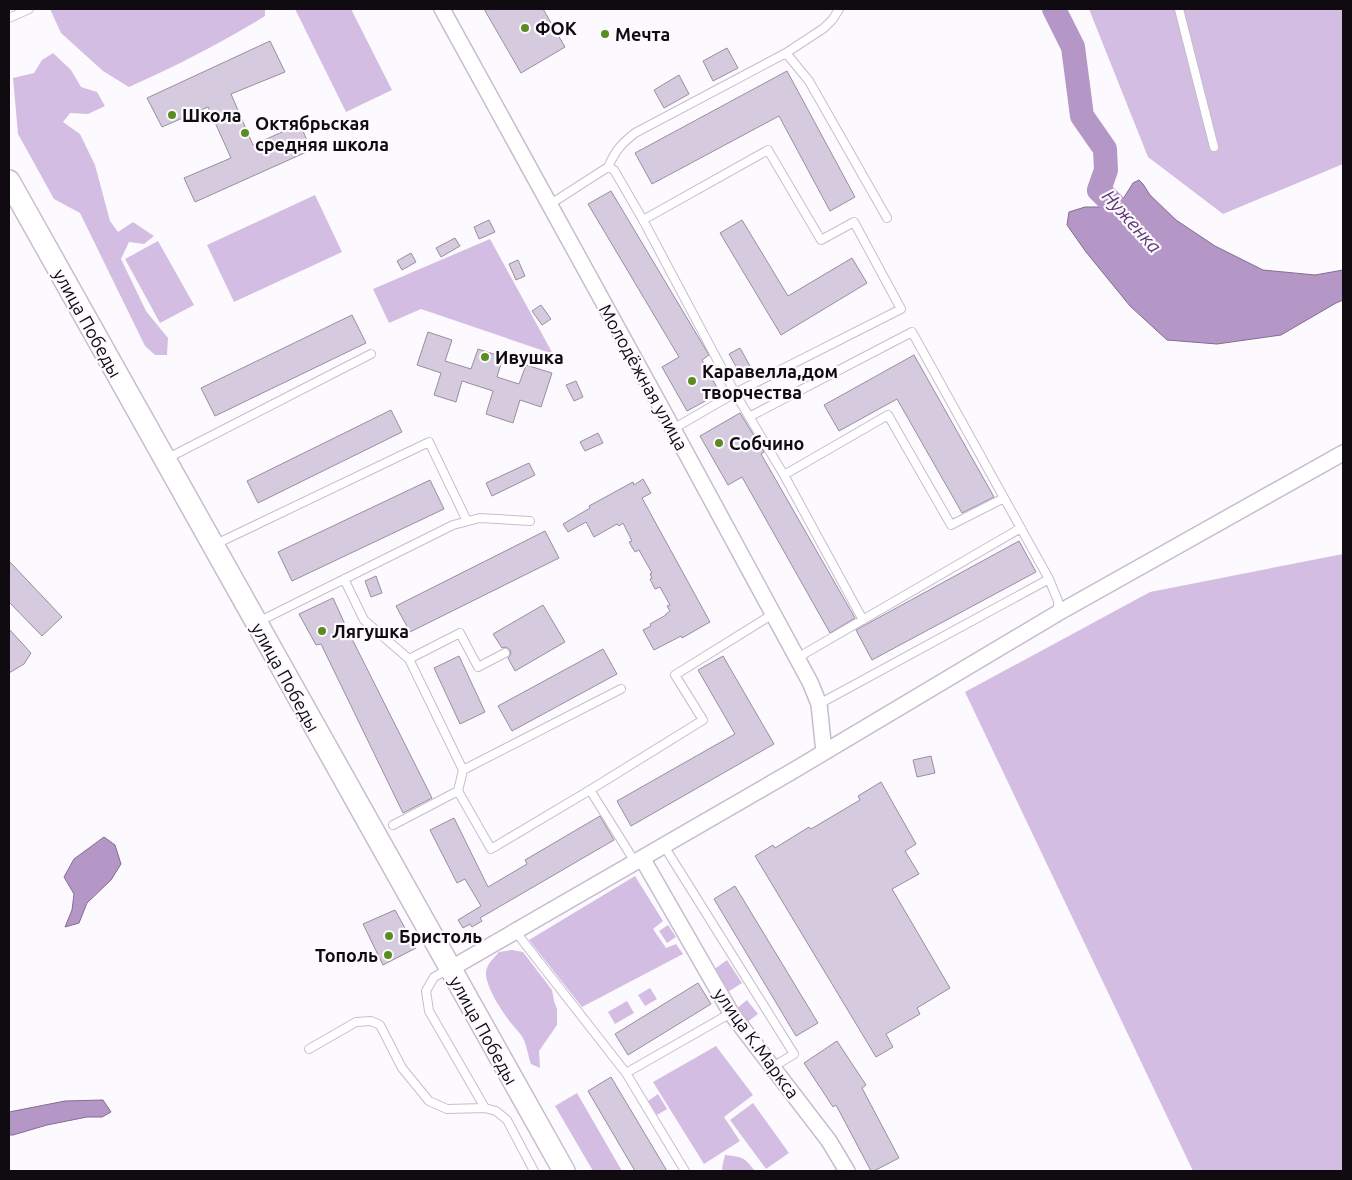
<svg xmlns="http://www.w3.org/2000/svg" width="1352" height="1180" font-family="Ubuntu,sans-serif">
	<rect width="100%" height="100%" fill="#fcfafe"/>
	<!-- green -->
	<path fill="#d4bde2" d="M50 9H265V16C222 43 176 66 129 87L103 71 61 33Z
		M295 9H351L392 90 346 112Z
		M1089 9H1343V164L1223 214 1148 157Z
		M53 53 71 70 81 87 97 92 105 106 88 114 70 113 63 122 80 134 95 165 110 221 118 232 133 222 154 236 144 244 129 242 121 259 146 311 168 338 167 355H155L145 346 80 213 54 199 18 134 13 78 34 73 42 60Z
		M315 195 342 252 234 302 207 245Z
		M490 239 553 354 421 309 389 323 373 289Z
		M158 241 194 305 160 323 125 259Z
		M1343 554V1171H1193L965 692 1150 592Z
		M635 876 663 921 653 929 666 948 676 944 683 954 582 1007 529 940Z
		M668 925 676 937 667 943 659 931Z
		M512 950 523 952 552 990 554 1001 557 1009V1025L539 1051 540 1068 531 1064C528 1056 527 1046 523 1038 520 1033 515 1028 511 1023 503 1013 481 981 487 968 489 962 495 957 499 952Z
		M727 960 742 983 728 992 713 970Z
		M650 988 657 999 645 1006 638 995Z
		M747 1000 758 1014 746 1023 736 1009Z
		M627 1001 634 1013 615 1024 608 1012Z
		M716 1046 753 1095 724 1117 740 1141 704 1164 653 1082Z
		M577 1093 622 1171H593L555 1106Z
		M658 1094 667 1109 657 1115 648 1101Z
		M753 1103 789 1153 766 1169 730 1120Z
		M725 1155C743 1157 744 1157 755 1171H723L722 1168Z"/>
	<!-- water -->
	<path fill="#b497c7" stroke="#826d90" d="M1139 180 1143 184 1150 195 1176 220 1215 246 1263 270 1315 275 1343 270V300L1336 303 1281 335 1217 344 1167 340 1130 306 1086 252 1067 225 1069 212 1085 207H1118L1133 183Z
		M104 837 115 845 121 864 111 880 87 903 79 923 65 927 72 910 74 894 64 877 74 859Z
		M103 1100 111 1112 102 1117H87L47 1125 13 1135H9V1112L65 1101Z"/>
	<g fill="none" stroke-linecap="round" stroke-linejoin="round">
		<!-- river -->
		<path stroke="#b497c7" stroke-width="24" d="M1054 9 1073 47 1082 116 1105 149 1106 170 1099 190 1140 231"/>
	</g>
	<!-- building -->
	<path fill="#d6cade" stroke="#998ea0" d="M484 9H543L565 47 521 73Z
		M270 41 285 72 231 94 253 145 300 124 311 150 195 202 184 178 231 158 208 107 162 127 147 98Z
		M727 48 738 68 713 81 703 61Z
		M787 71 855 197 830 211 779 116 652 184 635 153Z
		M679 75 689 94 664 108 654 90Z
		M611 191 709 355 702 360 720 393 687 411 662 367 679 357 588 204Z
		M489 220 495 232 479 239 474 227Z
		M742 220 788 296 852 258 867 283 781 335 720 233Z
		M455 238 460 246 441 257 436 248Z
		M411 253 416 262 402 270 397 261Z
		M518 260 525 276 516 280 509 264Z
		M541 305 551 319 542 325 532 311Z
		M352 315 366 343 215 416 201 388Z
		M428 332 452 340 445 361 471 369 478 349 503 357 497 377 519 384 526 365 552 373 541 407 520 400 513 423 486 414 493 391 462 381 456 402 434 395 441 373 417 365Z
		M740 348 750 366 739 372 729 354Z
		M914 355 994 497 962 513 897 399 839 431 824 405Z
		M576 381 583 397 574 401 566 385Z
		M391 410 402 432 258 503 247 481Z
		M740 413 764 452 761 454 855 618 830 633 742 477 728 485 700 436Z
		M598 433 603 443 585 451 580 442Z
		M529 463 535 475 492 496 486 483Z
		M643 479 651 493 642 498 710 622 682 638 681 636 654 650 643 630 651 626 650 624 666 615V614L670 611 667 606 670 605 660 587 655 589 650 579 652 578 650 574 652 573 639 550 635 552 629 542 632 541 623 523 619 526 617 524 594 537 586 522 568 532 563 524 590 508 589 506 633 482 634 485Z
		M430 480 444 509 292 581 278 552Z
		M545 531 559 558 410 632 396 606Z
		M1019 541 1036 572 872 660 856 630Z
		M9 561 62 617 42 636 9 602Z
		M376 576 382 593 371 597 365 581Z
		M333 598 348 631 432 798 403 813 321 644 316 645 299 614Z
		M543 605 565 642 515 671 508 658 511 654 510 650 506 647 502 648 493 634Z
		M9 629 31 653 24 664 9 673Z
		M603 649 617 674 512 731 498 706Z
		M459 656 485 712 460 724 434 668Z
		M723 656 774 744 631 826 617 801 735 734 698 670Z
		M931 756 935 773 917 777 913 760Z
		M881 782 916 844 905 851 919 874 892 889 950 988 917 1008 920 1014 886 1034 893 1047 876 1057 755 856 773 845 775 848 809 827 811 829 860 800 858 796Z
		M600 816 614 840 480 918 482 921 472 927 470 924 463 928 458 920 481 906 465 879 457 883 430 830 454 818 488 887 527 864 525 860Z
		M735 886 818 1023 796 1036 714 899Z
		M395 910 416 948 383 965 363 924Z
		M698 983 711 1004 628 1055 615 1034Z
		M837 1041 866 1085 862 1088 899 1158 874 1171H871L836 1105 833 1107 804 1063Z
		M611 1077 667 1171H635L588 1091Z"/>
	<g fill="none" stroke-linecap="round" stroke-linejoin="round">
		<!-- lane casing -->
		<g stroke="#c8bcd0" stroke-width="10">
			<path id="lane" d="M1179 9 1214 147
				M9 18 29 9
				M786 53 809 81 887 218
				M608 167C616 150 620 145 635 133L786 53 824 28 833 19 839 9
				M549 205 608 167 614 170 643 220 735 393 784 475 863 620
				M643 220 768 150 821 240 854 222 901 309 735 393 673 429
				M749 417 912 332 1049 579 1058 601V613
				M166 459 371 354
				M784 475 888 415 951 525 1004 498
				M214 545 429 442 467 521
				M344 579 364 620 409 659 463 770 458 791
				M258 622 453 525 480 518 530 521
				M797 658 1021 528
				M409 659 460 633 478 667 505 653
				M819 704 1049 579
				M463 770 621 689
				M393 825 458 791 491 849 590 790
				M664 846 794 1054 773 1067
				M635 862 590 790 703 720 675 675 773 614
				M515 931 626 1073 685 1171
				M449 969 434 977 426 991 429 1011 485 1108
				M309 1049 356 1022 371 1021 380 1025 402 1068 429 1101 447 1109 485 1108 496 1111 507 1120 534 1171
				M626 1073 731 1013"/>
		</g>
		<!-- street casing -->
		<g stroke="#c8bcd0" stroke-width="18">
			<path id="street" d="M442 9 673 429 810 682 819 704 824 752
				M642 858 731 1013 829 1141 847 1171
				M450 969 791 772 1058 613 1343 453"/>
		</g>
		<!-- secondary casing -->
		<g stroke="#c8bcd0" stroke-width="24">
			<path id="secondary" d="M9 181 564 1171"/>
		</g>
		<!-- lane -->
		<use href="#lane" stroke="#fff" stroke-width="8"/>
		<!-- street -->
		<use href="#street" stroke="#fff" stroke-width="15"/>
		<!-- secondary -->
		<use href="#secondary" stroke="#fff" stroke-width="21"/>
	</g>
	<!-- markers -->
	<g fill="#5a8c24" stroke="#fcfafe" stroke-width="2">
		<circle cx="525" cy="28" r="5"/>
		<circle cx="605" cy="34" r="5"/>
		<circle cx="172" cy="115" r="5"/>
		<circle cx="245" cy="133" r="5"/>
		<circle cx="485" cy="357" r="5"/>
		<circle cx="692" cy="381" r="5"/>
		<circle cx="719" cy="443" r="5"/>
		<circle cx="322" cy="631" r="5"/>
		<circle cx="389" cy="936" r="5"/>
		<circle cx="388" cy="955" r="5"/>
	</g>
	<g text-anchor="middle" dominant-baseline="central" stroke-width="4.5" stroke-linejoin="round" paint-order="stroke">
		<!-- poi labels -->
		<g font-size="18" font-weight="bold" fill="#0f0b11" stroke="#fcfafe" text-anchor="start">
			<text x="535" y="28">ФОК</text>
			<text x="615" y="34">Мечта</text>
			<text x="182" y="115">Школа</text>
			<text x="255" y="123">Октябрьская<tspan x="255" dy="21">средняя школа</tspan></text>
			<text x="495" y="357">Ивушка</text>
			<text x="702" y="371">Каравелла,дом<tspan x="702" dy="21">творчества</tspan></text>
			<text x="729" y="443">Собчино</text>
			<text x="332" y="631">Лягушка</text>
			<text x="399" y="936">Бристоль</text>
			<text x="378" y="955" text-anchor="end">Тополь</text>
		</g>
		<!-- street labels -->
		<g font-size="18" fill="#0f0b11" stroke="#fcfafe">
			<text transform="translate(88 323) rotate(61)">улица Победы</text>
			<text transform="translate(644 377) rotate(61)">Молодёжная улица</text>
			<text transform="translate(286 677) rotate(61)">улица Победы</text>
			<text transform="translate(484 1030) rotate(61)">улица Победы</text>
			<text transform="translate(757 1043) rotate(54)">улица К.Маркса</text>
		</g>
		<!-- water labels -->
		<g font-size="19" font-style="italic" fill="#5f3874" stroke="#fcfafe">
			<text transform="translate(1132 221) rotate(48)">Нуженка</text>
		</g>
	</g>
	<!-- border -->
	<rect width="1352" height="1180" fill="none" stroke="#0f0b11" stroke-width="20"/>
</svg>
